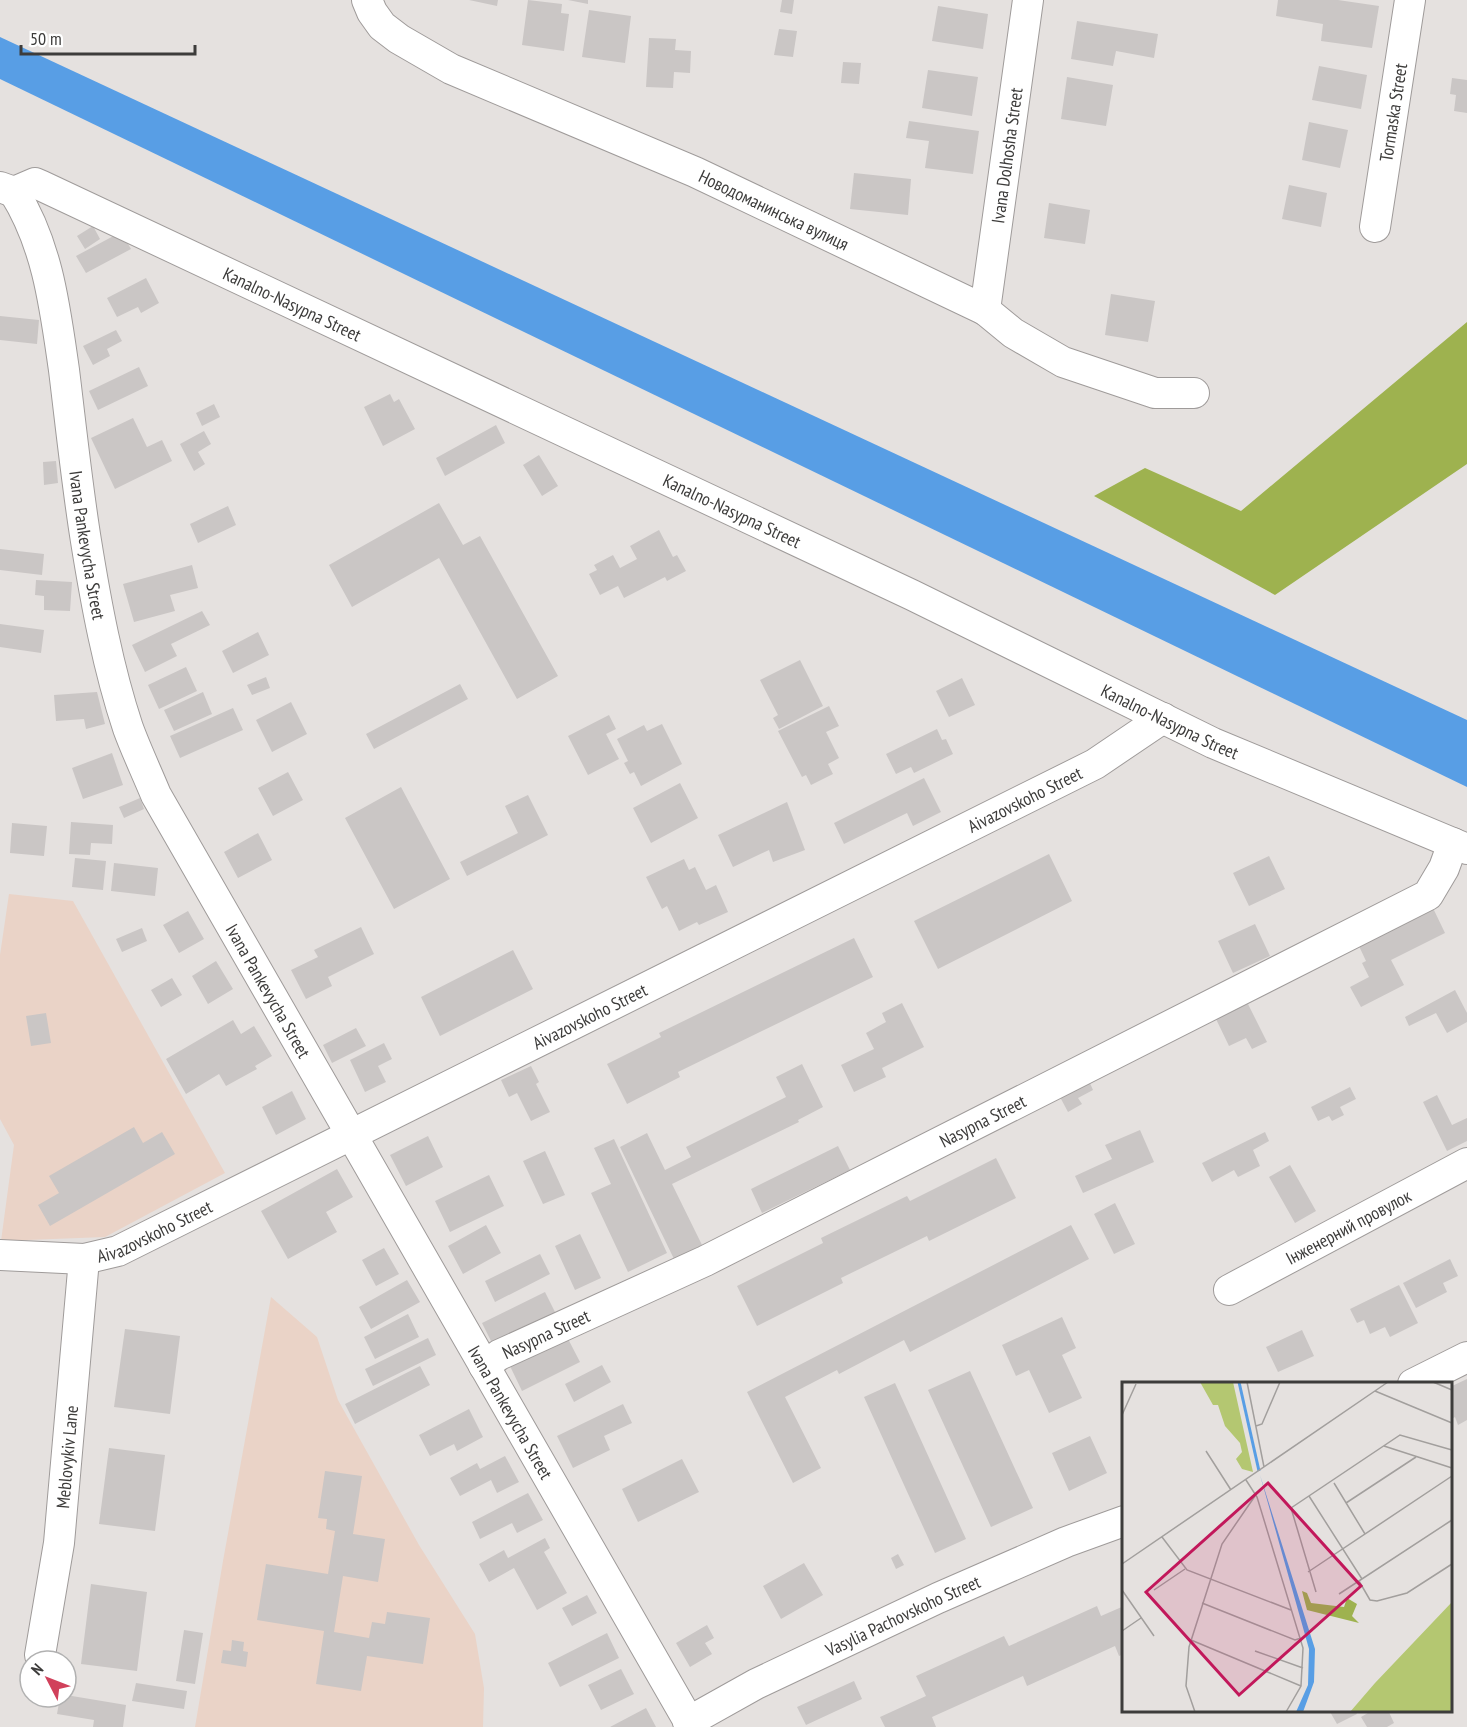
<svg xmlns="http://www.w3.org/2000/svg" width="1467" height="1727" font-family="'PT Sans Narrow',sans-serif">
	<rect width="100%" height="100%" fill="#e5e1df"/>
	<!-- education -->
	<path fill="#ead3c7" d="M9 894 73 901 225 1173 105 1237 1 1241 14 1145 0 1119V955Z
		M271 1297 317 1337 338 1400 419 1545 475 1634 484 1688 483 1727H195L223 1561Z"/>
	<!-- forest -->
	<path fill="#9eb24f" d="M1467 322V464L1275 595 1094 496 1145 468 1241 511Z"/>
	<!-- water -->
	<path fill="#589ee5" d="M0 37 1467 720V787L0 79Z"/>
	<!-- building -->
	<path fill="#cac6c5" d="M469 0H498L497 6Z
		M528 0 562 4 561 13 569 14 564 51 522 45Z
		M568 0H588V4Z
		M782 0H794L792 14 780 12Z
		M1278 0H1338L1379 6 1372 48 1321 41 1323 24 1276 16Z
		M938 6 988 14 983 49 932 41Z
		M589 10 631 16 625 63 582 57Z
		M1077 21 1158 34 1154 58 1116 51 1113 66 1071 59Z
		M779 29 797 31 793 57 774 55Z
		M649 38 676 39 675 50 691 51 690 73 674 72 673 88 646 87Z
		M843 62 861 63 859 84 841 83Z
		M1319 66 1367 75 1361 109 1312 100Z
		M928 70 978 77 972 116 922 108Z
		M1067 77 1113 85 1106 126 1061 119Z
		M1452 78 1467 80V113L1454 111 1456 95 1450 94Z
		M909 121 979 131 973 174 925 168 929 141 906 138Z
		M1309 122 1348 130 1340 168 1302 160Z
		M854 173 911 179 908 215 850 209Z
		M1289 185 1327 193 1321 227 1282 219Z
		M1049 203 1090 210 1085 244 1044 238Z
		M93 226 100 239 85 249 77 236Z
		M121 232 131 249 86 273 76 256Z
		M146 278 159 303 141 313 138 307 117 317 107 298Z
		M1111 294 1155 301 1148 342 1105 335Z
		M0 316 39 320 37 344 0 340Z
		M116 330 122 341 107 349 110 356 93 365 83 346Z
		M139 367 148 386 98 410 89 391Z
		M390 394 394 402 399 399 415 429 383 446 364 407Z
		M214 404 220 417 202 426 196 413Z
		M133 418 147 447 162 440 172 461 115 489 91 438Z
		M496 425 505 443 445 476 436 458Z
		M204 431 211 444 198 452 205 464 194 471 180 444Z
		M539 455 558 486 542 496 523 465Z
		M56 461 58 483 44 485 43 462Z
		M439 503 463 545 480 536 558 676 517 699 439 558 352 607 329 565Z
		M228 506 236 525 198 543 190 524Z
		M659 530 673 557 677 555 686 571 667 581 665 577 624 598 618 586 600 595 589 574 597 570 594 565 613 555 620 568 637 559 630 546Z
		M0 549 44 554 42 575 0 570Z
		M192 565 198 588 170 595 175 611 134 622 123 584Z
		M36 580 72 582 70 611 44 610V596L35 595Z
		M202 611 210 625 171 644 177 656 145 672 132 645Z
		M0 624 44 630 41 653 0 647Z
		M258 632 269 655 233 673 222 651Z
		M800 660 823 706 779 729 773 718 778 715 760 680Z
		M186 667 197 691 159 709 148 685Z
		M266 677 270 688 252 695 247 685Z
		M962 678 975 705 949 717 936 691Z
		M460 684 468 699 374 749 366 734Z
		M97 692 105 724 86 729 84 719 56 721 54 695Z
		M203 692 212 714 174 731 164 710Z
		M291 702 307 734 272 752 256 720Z
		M829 706 839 726 826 732 839 758 828 764 833 774 811 785 806 775 802 777 778 731Z
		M233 708 243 730 180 758 170 736Z
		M609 715 616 729 606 734 619 759 588 775 568 736Z
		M662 724 682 764 641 786 634 772 630 774 624 763 628 761 617 739 644 725 647 731Z
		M937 729 942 740 946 739 953 754 914 773 911 767 896 774 886 754Z
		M112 753 123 785 83 799 72 768Z
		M288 772 303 800 273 816 258 788Z
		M924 778 941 812 913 826 907 813 844 844 834 823Z
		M680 783 698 818 651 843 633 808Z
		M401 787 450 879 394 909 345 818Z
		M528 795 548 835 467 876 460 862 518 833 505 806Z
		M140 798 144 809 124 818 119 807Z
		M787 802 805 850 773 862 769 850 733 867 718 835Z
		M71 822 113 825 112 844 91 843 90 855 69 854Z
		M12 823 47 826 44 856 10 853Z
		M258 833 272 860 238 878 224 852Z
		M1049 854 1072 901 938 969 914 921Z
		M1269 856 1285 889 1249 906 1233 873Z
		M75 858 106 861 103 890 72 887Z
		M684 859 689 870 695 867 706 890 716 885 728 912 699 925 697 922 679 931 667 906 662 909 646 877Z
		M114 863 158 868 155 896 111 891Z
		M1432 906 1445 933 1391 960 1404 985 1361 1007 1350 987 1369 977 1362 963 1366 961 1358 944Z
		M188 911 204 939 179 953 163 925Z
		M1255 924 1270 956 1233 973 1218 941Z
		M361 927 374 954 328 977 332 986 306 999 291 970 318 957 314 950Z
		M142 928 147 941 122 952 116 939Z
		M854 938 873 977 678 1072 680 1077 627 1104 607 1064 661 1037 659 1033Z
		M513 950 533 989 440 1036 421 997Z
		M216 961 233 989 208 1004 192 976Z
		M172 978 182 995 161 1007 151 990Z
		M1455 990 1467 1013V1022L1447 1033 1436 1013 1409 1026 1405 1017Z
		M902 1003 924 1047 882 1068 886 1077 854 1092 841 1065 874 1049 866 1033 886 1022 882 1013Z
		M1248 1004 1267 1042 1252 1049 1246 1038 1229 1046 1216 1019Z
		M46 1013 51 1043 31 1046 26 1016Z
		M233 1020 241 1034 254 1026 272 1056 255 1066 257 1069 226 1086 219 1074 186 1094 166 1059Z
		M356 1028 366 1046 332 1063 323 1045Z
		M384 1043 392 1059 378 1066 386 1082 365 1092 350 1060Z
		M802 1064 823 1107 798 1120 799 1122 672 1184 702 1245 674 1259 620 1147 647 1133 665 1170 691 1157 686 1147 786 1097 776 1077Z
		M531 1066 539 1082 536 1084 550 1112 531 1121 517 1093 509 1097 501 1080Z
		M1089 1081 1093 1090 1078 1098 1082 1104 1068 1112 1060 1097Z
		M1350 1087 1356 1099 1340 1107 1344 1115 1332 1121 1329 1116 1318 1121 1311 1107Z
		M292 1091 306 1119 276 1135 262 1107Z
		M1437 1095 1452 1125 1467 1118V1141L1447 1151 1423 1102Z
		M134 1127 143 1143 162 1132 175 1154 50 1226 38 1205 59 1193 49 1176Z
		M1140 1130 1154 1162 1083 1193 1075 1176 1112 1159 1105 1145Z
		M1265 1132 1269 1141 1253 1150 1260 1166 1238 1177 1234 1170 1212 1182 1202 1163Z
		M428 1136 443 1167 406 1186 390 1155Z
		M614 1139 667 1253 628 1272 591 1193 611 1184 594 1148Z
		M838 1146 850 1170 762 1213 751 1189Z
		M545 1151 565 1195 543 1204 523 1161Z
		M996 1158 1016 1198 929 1241 927 1236 841 1278 843 1283 757 1326 737 1286 823 1243 821 1238 907 1196 910 1201Z
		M1290 1165 1316 1211 1295 1223 1269 1177Z
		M337 1169 353 1197 326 1212 337 1232 288 1259 261 1211Z
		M489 1175 504 1206 450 1232 435 1201Z
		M1115 1203 1135 1244 1114 1254 1094 1214Z
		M486 1225 501 1253 463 1274 448 1246Z
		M1071 1225 1089 1259 910 1352 904 1340 839 1374 837 1370 785 1397 821 1468 793 1483 747 1392Z
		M580 1234 601 1278 575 1290 555 1246Z
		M384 1248 399 1274 376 1286 362 1260Z
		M540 1254 550 1274 495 1302 485 1281Z
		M1450 1259 1458 1276 1443 1283 1447 1292 1416 1308 1403 1283Z
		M407 1280 420 1302 371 1329 359 1307Z
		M1399 1285 1418 1323 1390 1337 1385 1327 1370 1334 1364 1320 1357 1323 1350 1309Z
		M545 1292 557 1316 494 1347 482 1323Z
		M408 1314 419 1337 375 1359 364 1337Z
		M1062 1317 1076 1348 1062 1355 1082 1398 1049 1413 1029 1370 1016 1376 1002 1345Z
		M125 1329 180 1336 170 1414 114 1407Z
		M1302 1330 1314 1356 1278 1372 1266 1347Z
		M566 1335 580 1362 522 1391 509 1364Z
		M428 1338 436 1355 373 1386 365 1369Z
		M602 1365 611 1382 574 1402 565 1384Z
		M420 1366 430 1385 355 1424 345 1404Z
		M970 1371 1033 1508 991 1527 928 1390Z
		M1467 1379V1420L1458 1425 1455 1417 1450 1420V1387Z
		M895 1383 966 1539 935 1553 864 1397Z
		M623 1404 632 1423 604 1436 610 1450 573 1468 557 1436Z
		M469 1409 483 1437 457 1451 454 1444 430 1456 419 1435Z
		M1090 1436 1107 1473 1069 1491 1052 1453Z
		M109 1448 165 1455 155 1531 99 1524Z
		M505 1456 519 1482 497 1493 491 1480 460 1496 450 1478 477 1463 480 1469Z
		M682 1459 699 1492 638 1522 622 1489Z
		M325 1471 362 1476 353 1534 385 1539 378 1582 343 1576 334 1632 369 1638 372 1622 385 1624 387 1612 430 1618 423 1664 367 1656 361 1691 316 1684 324 1631 257 1620 266 1564 328 1574 335 1531 326 1529 327 1519 318 1518Z
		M528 1493 543 1520 517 1533 512 1523 480 1539 472 1522Z
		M545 1538 550 1548 544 1552 567 1593 537 1610 514 1568 489 1582 479 1564 504 1550 508 1558Z
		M898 1554 904 1565 896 1569 891 1558Z
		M804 1563 823 1595 781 1619 763 1586Z
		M91 1584 147 1592 137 1671 81 1664Z
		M587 1595 597 1613 572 1626 562 1608Z
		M1097 1606 1101 1616 1124 1606V1654L1119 1656 1115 1646 1027 1686 1023 1676 932 1717 936 1727H885L880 1717 926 1696 916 1676 1004 1636 1009 1646Z
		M707 1625 714 1638 705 1643 712 1654 690 1667 676 1643Z
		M184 1630 203 1633 195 1684 176 1681Z
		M607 1633 619 1658 560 1687 548 1663Z
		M232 1640 244 1642 243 1651 248 1652 246 1667 221 1663 223 1650 231 1651Z
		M621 1669 634 1694 601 1710 588 1685Z
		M854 1681 862 1699 806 1725 797 1707Z
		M136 1683 187 1691 184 1709 132 1701Z
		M66 1695 126 1705 123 1727H93L94 1720 57 1714 60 1697H66Z
		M646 1708 656 1727H610Z
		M1329 1710H1355L1357 1714 1337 1724Z
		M1373 1710H1388L1394 1723 1387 1727H1367L1361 1717Z"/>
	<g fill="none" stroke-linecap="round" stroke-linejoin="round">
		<!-- minor casing -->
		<g stroke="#9f9b9a" stroke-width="32">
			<g id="minor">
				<path id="s1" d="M367 0 372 12 382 26 399 39 451 69 695 172 985 310 1013 333 1063 362 1155 393H1194"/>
				<path id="s2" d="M0 187 14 192 35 183 42 186 912 595 1213 743 1467 849"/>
				<path id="s3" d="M14 192C48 246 55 308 64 370 71 427 77 485 86 541 96 603 108 668 128 728 136 750 147 773 156 795L692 1727"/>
				<path id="s4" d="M1375 227 1410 0"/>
				<path id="s5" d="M985 310 1028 0"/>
				<path id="s6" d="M0 1255 84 1259 118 1251 1095 764 1163 718"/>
				<path id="s7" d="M1229 1290 1467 1163"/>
				<path id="s8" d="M484 1366 499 1355 705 1261 1428 895 1444 868 1453 843"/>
				<path d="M1413 1384 1467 1357"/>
				<path id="s9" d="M40 1655 59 1543 84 1259"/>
				<path id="s10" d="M688 1722 756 1684 938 1598 1066 1542 1124 1521"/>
			</g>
		</g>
		<!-- minor -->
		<use href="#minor" stroke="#fff" stroke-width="30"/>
	</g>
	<g text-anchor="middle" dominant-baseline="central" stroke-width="4.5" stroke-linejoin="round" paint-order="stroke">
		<!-- street labels -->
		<g font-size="18" fill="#3d3c3b" stroke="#fff">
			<text stroke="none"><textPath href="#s4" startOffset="116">Tormaska Street</textPath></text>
			<text stroke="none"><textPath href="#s5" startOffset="156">Ivana Dolhosha Street</textPath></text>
			<text stroke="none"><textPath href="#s1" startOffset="464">Новодоманинська вулиця</textPath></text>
			<text stroke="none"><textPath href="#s2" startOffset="322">Kanalno-Nasypna Street</textPath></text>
			<text stroke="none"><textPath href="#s2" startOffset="808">Kanalno-Nasypna Street</textPath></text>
			<text stroke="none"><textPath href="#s3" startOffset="363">Ivana Pankevycha Street</textPath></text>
			<text stroke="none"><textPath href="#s2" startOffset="1294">Kanalno-Nasypna Street</textPath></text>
			<text stroke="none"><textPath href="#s6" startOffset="1132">Aivazovskoho Street</textPath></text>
			<text stroke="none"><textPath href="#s3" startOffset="849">Ivana Pankevycha Street</textPath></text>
			<text stroke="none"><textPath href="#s6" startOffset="646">Aivazovskoho Street</textPath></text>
			<text stroke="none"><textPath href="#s8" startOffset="556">Nasypna Street</textPath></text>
			<text stroke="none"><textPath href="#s7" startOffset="135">Інженерний провулок</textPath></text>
			<text stroke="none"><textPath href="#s6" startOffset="160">Aivazovskoho Street</textPath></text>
			<text stroke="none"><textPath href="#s8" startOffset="70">Nasypna Street</textPath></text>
			<text stroke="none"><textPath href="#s3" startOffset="1335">Ivana Pankevycha Street</textPath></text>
			<text stroke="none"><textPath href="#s9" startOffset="200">Meblovykiv Lane</textPath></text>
			<text stroke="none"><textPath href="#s10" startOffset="240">Vasylia Pachovskoho Street</textPath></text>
		</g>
	</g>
	<!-- overview -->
	<g transform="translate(1122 1382)">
		<rect width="330" height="330" fill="#e5e1df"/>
		<path d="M78 0H111L131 90 120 87 114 77 120 70 118 61 103 44 96 23H91ZM330 220V330H228L253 301Z" fill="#b4c771"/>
		<path d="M180 209 185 211 189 221 222 225 225 216 235 222 230 234 237 241 185 228Z" fill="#9eb24f"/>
		<path d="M138 93 193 267 192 300 181 330H174L186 303 187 267Z" fill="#589ee5"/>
		<path fill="none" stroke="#589ee5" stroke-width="3" d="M117 0 137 89"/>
		<path fill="none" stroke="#a29f9d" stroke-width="1.5" d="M125 0 142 85M311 0 330 8M253 9 330 41M0 33 14 2M134 44 140 42 158 0M262 64 330 86M84 69 109 108M124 98 135 115 181 266 179 304 164 330M212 101 243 152M187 114 240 197M224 121 294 75M40 155 65 188 169 228M0 182 266 0M186 190 330 94M237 199 248 218 255 219 285 211 330 182M0 208 32 254M32 208 63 187M194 210 169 126 278 53 330 68M217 212 330 138M80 221 173 258 179 256M0 249 19 236M69 258 179 304M133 269 181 286M73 330 64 304 67 265 100 162 133 114"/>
		<path fill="#c2185b" fill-opacity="0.15" stroke="#c2185b" stroke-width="3" d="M146 101 239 204 117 313 24 210Z"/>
		<rect width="330" height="330" fill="none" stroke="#3d3c3b" stroke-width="3"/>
	</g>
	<!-- north arrow -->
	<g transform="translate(48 1679) rotate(312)"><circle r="28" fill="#ffffff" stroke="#b1b1b1" stroke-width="1.5"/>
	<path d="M0-4.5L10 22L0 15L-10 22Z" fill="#d1415b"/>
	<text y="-9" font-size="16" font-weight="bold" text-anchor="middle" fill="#3d3c3b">N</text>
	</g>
	<!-- scale -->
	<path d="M21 45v9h174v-9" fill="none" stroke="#3d3c3b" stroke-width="3"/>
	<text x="30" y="45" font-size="18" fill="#3d3c3b" stroke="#ffffff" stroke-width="4.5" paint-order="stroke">50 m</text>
</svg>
